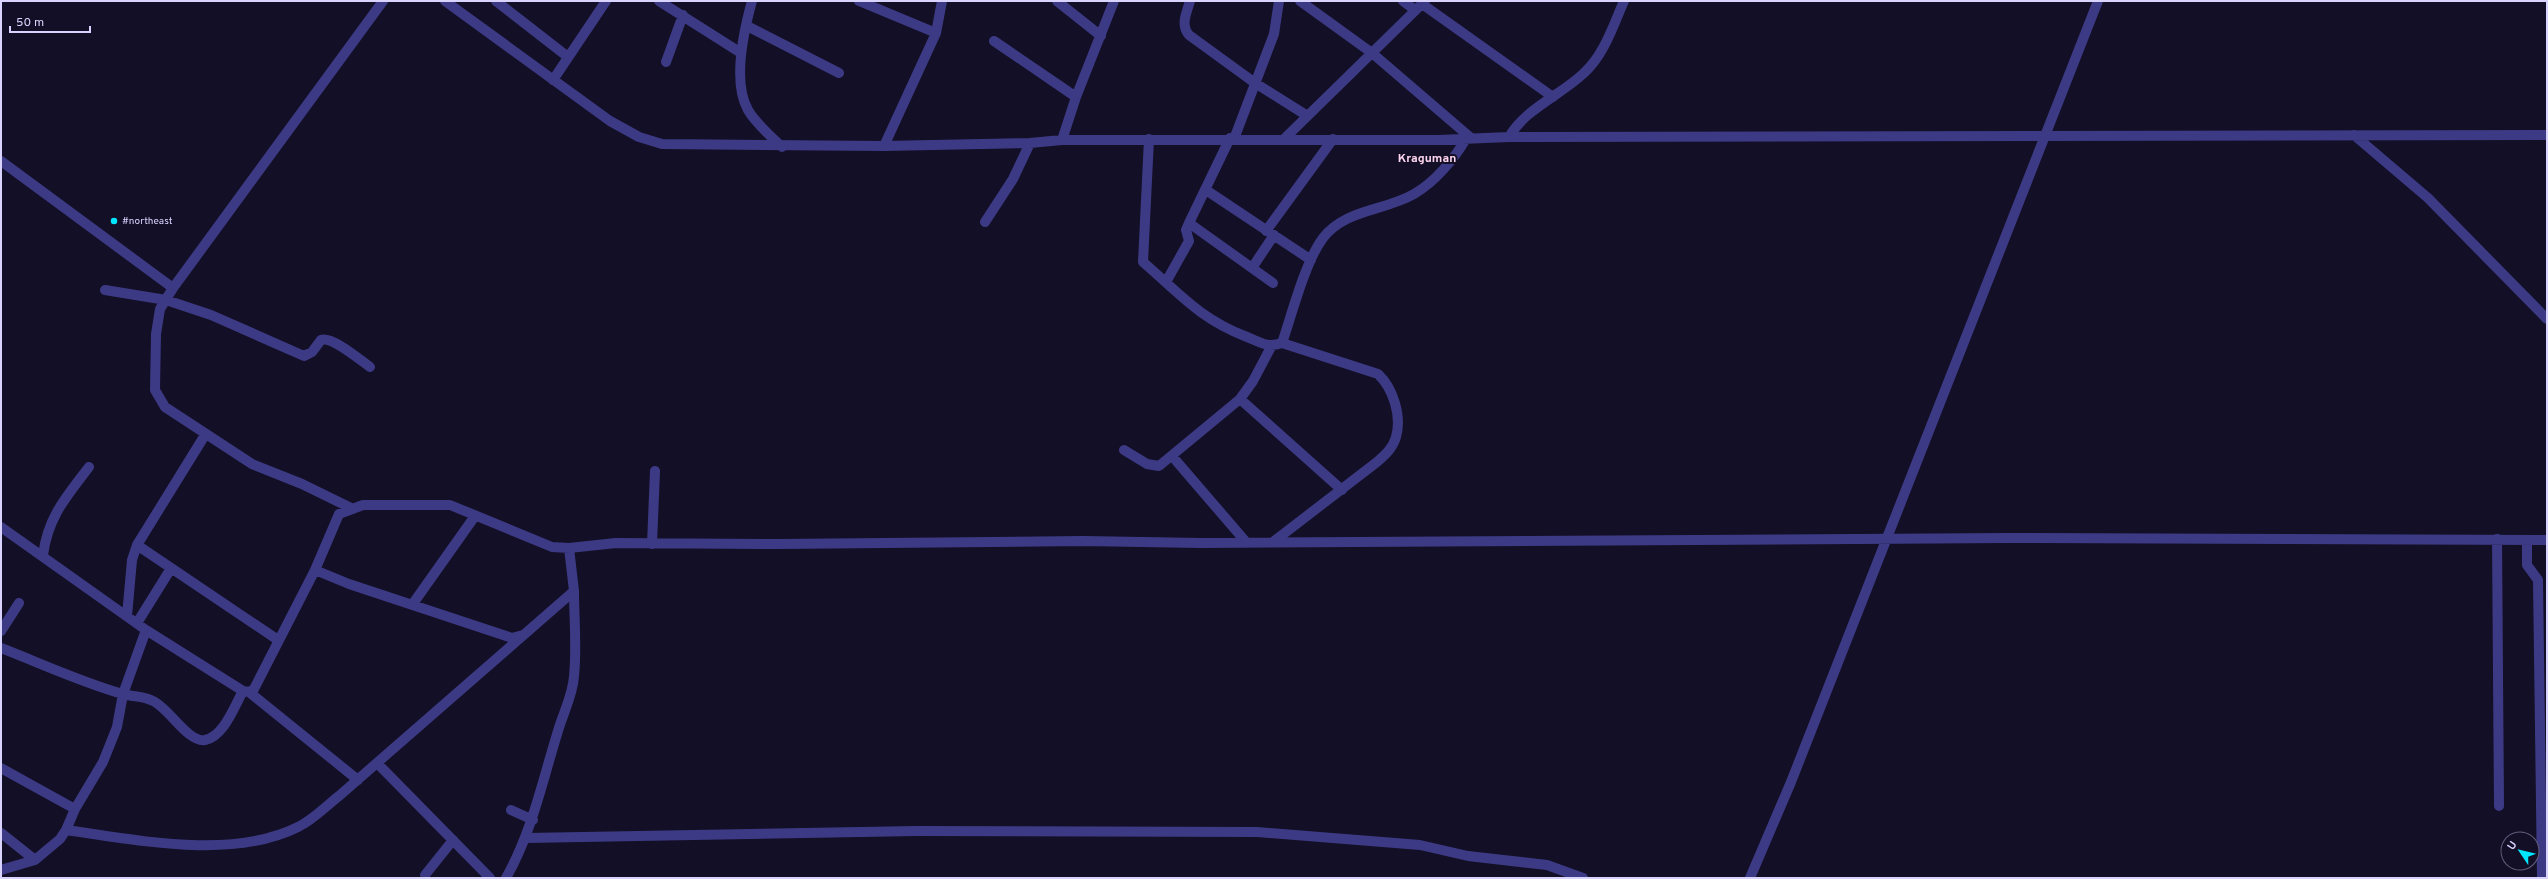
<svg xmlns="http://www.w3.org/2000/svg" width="2548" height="879" font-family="Overpass,sans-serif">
	<rect width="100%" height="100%" fill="#130f26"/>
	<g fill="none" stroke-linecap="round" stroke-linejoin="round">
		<!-- minor -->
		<path stroke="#3d3a85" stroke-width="10" d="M445 1 610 121 639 137 662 144 884 146 1030 143 1062 140H1438L1509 137 2547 135
			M496 1 568 57
			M659 1 741 53
			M752 1C744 30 732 82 748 110 756 124 771 136 782 147
			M859 1 936 33
			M1057 1 1101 36
			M1190 1C1187 12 1180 25 1189 35L1255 83 1306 115
			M1300 1 1372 53 1471 138
			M1403 1 1415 10
			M1422 4 1553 97
			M747 26 839 73
			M994 41 1076 97
			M666 62 683 15
			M553 80 606 1
			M2354 135 2428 198 2547 319
			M1509 137C1525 109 1561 95 1584 73 1604 55 1613 26 1624 1
			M1149 139 1143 262C1180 294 1200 319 1247 337 1262 343 1267 348 1282 343
			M1234 139 1274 34 1279 1
			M1284 139 1425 1
			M1062 140 1076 97 1114 1
			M884 146 936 33 942 1
			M1 161 173 288
			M1206 190 1311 260
			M985 222 1013 179 1030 143
			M1189 223 1273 283
			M1266 231 1333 139
			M1252 268 1274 235
			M1166 282 1189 241 1186 230 1189 223 1230 138
			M105 290 166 300 211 315 304 356 312 352 321 340C332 336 360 360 370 367
			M1240 399 1342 490
			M1124 450 1147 464 1159 466 1240 399 1253 381 1271 347
			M1172 456 1246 542
			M351 508 302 484 252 464 165 407 155 390 156 334 160 309 173 288 383 1
			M1 527 146 630 243 691 249 692 254 689 315 570 339 514 363 505H450L552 547 569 548 616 543 779 544 1083 541 1201 543 2008 538 2547 540
			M2497 539 2499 806
			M2527 540V565L2538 580 2542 878
			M1273 542 1377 462C1385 455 1393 448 1396 437 1402 416 1393 388 1378 374L1282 343C1292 314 1305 262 1323 238 1345 209 1385 211 1414 194 1435 182 1454 159 1466 139
			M652 544 655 471
			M137 545 278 640
			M43 555C48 517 66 497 89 467
			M315 570 349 584 512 638 523 635
			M412 605 475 516
			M127 616 132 560 137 545 205 435
			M137 623 170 570
			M1 631 19 603
			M1 648C40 663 83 683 123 694 133 697 144 696 153 701 169 708 188 743 205 740 224 736 234 707 243 691
			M249 692 358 780
			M377 763 490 878
			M1 768 75 809
			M511 810 533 820
			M66 830C137 840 232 860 298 827 313 820 326 806 339 796L574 591 569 548
			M1 833 35 860
			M526 838 917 831 1257 832 1420 845 1468 856 1547 865 1583 878
			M1 870 35 860 60 839 66 830 75 809 103 762 117 727 123 694 146 630
			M425 875 453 840
			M506 878C532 832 542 782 558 731 563 713 573 695 574 676 577 647 574 619 574 591
			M1750 878 1791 782 2098 1"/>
	</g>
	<!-- markers -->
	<circle fill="#00e5ff" stroke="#130f26" stroke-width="1.5" cx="114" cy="221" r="4"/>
	<g text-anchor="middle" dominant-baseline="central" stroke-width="4" stroke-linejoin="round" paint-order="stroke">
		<!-- poi labels -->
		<g font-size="10" fill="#d9d4ff" stroke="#130f26" text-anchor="start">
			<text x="122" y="221">#northeast</text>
		</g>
		<!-- quarter labels -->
		<g font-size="12" font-weight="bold" fill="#ffd6f0" stroke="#130f26">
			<text x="1427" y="159">Kraguman</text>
		</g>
	</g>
	<!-- border -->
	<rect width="2548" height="879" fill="none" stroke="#d9d4ff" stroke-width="4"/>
	<!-- north arrow -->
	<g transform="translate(2520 851) rotate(305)"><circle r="19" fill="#130f26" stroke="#625e7d"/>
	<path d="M0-3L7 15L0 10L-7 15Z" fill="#00e5ff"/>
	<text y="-6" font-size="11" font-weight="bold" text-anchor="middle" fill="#d9d4ff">U</text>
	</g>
	<!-- scale -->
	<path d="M10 26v6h80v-6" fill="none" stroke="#d9d4ff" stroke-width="2"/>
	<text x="16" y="26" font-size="12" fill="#d9d4ff" stroke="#130f26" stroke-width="3" paint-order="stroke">50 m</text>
</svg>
